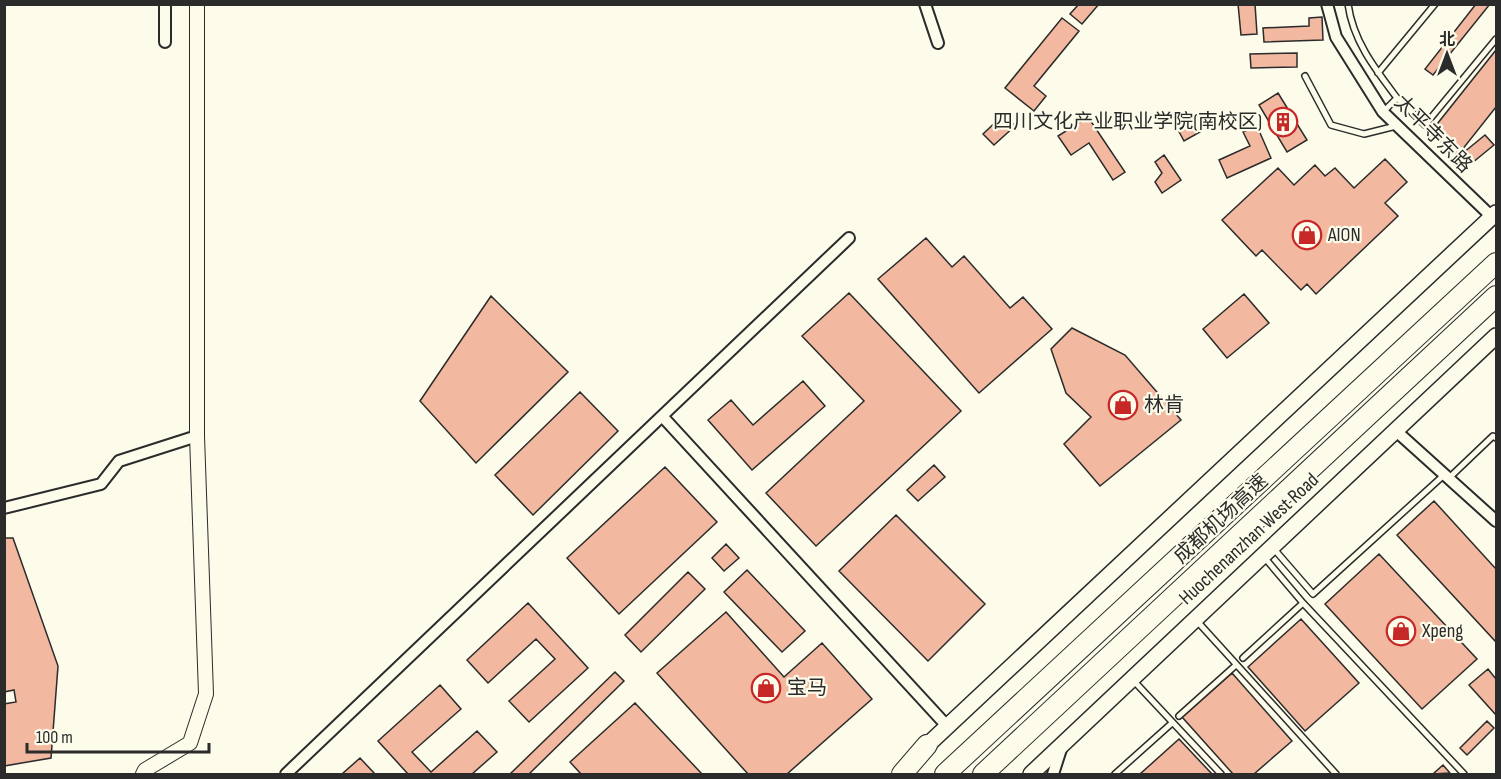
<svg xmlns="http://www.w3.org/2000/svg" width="1501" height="779" font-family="'Sofia Sans Condensed','Noto Sans SC',sans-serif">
	<rect width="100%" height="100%" fill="#fdfbea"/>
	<!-- building -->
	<path fill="#f2b8a0" stroke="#2b2b2b" stroke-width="1.5" d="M1079 4H1099L1082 24 1070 14Z
		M1238 4H1255L1257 34 1241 35Z
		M1476 4H1490L1433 75 1425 69Z
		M1322 17 1323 40 1264 42 1263 28 1309 26V18Z
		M1062 18 1079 31 1034 86 1046 96 1034 111 1005 88Z
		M1496 50V107L1458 155 1430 133Z
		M1297 53V67L1251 68 1250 54Z
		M1278 93 1307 140 1287 152 1259 105Z
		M1004 114 1015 126 994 145 983 134Z
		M1088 117 1125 172 1113 180 1089 143 1071 155 1058 136Z
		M1191 117 1200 132 1184 141 1176 126Z
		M1257 126 1271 158 1227 178 1219 160 1250 146 1243 132Z
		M1485 135 1494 145 1472 163 1463 153Z
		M1164 155 1181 180 1162 193 1155 182 1162 173 1155 162Z
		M1385 159 1407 182 1385 203 1398 216 1316 294 1307 284 1301 290 1262 250 1256 256 1222 220 1278 168 1294 185 1315 165 1325 176 1335 168 1354 188Z
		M926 238 952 267 964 256 1010 308 1023 297 1052 329 979 393 878 279Z
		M849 293 961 411 816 546 766 493 864 401 802 336Z
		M1244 294 1269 323 1227 358 1203 329Z
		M491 296 568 372 476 463 420 401Z
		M1072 328 1125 355 1181 420 1100 486 1064 444 1091 417 1066 393 1051 349Z
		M803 381 825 406 752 470 708 420 731 400 753 425Z
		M580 392 618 431 533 515 495 475Z
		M934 465 945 477 918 501 907 490Z
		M665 467 717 522 619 614 567 558Z
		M1434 501 1496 569V642L1397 535Z
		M896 515 985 604 928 661 839 571Z
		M4 538H13L58 666 51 758 4 766V704L16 702 14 690 4 692Z
		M726 544 739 558 724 571 712 558Z
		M1379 554 1477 659 1422 709 1325 604Z
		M747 570 805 631 782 652 724 592Z
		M688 572 705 589 641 652 625 635Z
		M528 603 588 668 529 722 509 701 555 659 536 639 488 683 467 660Z
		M726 612 784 677 822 643 872 699 787 774H748L657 673Z
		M1301 619 1359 683 1305 731 1248 667Z
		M1488 669 1496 679V715L1469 685Z
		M615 672 624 681 529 774H510Z
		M1232 673 1292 741 1254 774H1233L1182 717Z
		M440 685 461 709 412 752 431 772 477 731 497 752 472 774H408L378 741Z
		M635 703 702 774H581L570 762Z
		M1487 721 1494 728 1467 755 1460 748Z
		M1179 739 1212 774H1140Z
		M360 758 375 774H342Z
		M1443 765 1450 773 1433 774Z"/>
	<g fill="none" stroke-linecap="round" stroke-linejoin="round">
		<!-- service casing -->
		<g stroke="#2b2b2b" stroke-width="8">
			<path id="service" d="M1348 4C1353 41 1375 69 1397 98L1383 112
				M1378 73 1435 4
				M1305 76 1331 125 1364 134 1396 126
				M1397 98 1425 125 1496 39
				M1449 478 1493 436 1496 438
				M1274 549 1313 594 1444 475
				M1264 557 1303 603 1464 774
				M1196 620 1336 774
				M1243 658 1303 603
				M1132 679 1221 774
				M1179 716 1236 665
				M1115 774 1172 723"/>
		</g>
		<!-- minor casing -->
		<g stroke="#2b2b2b" stroke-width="14">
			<path id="minor" d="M925 4 938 43
				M1327 4 1336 37 1383 112 1492 217
				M165 42V4
				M662 416 947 726
				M1395 430 1496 521
				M4 508 101 484 119 461 197 436
				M286 774 849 238
				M1053 774 1062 746"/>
		</g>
		<!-- tertiary casing -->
		<g stroke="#2b2b2b" stroke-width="16">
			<path id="tertiary" d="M143 774 145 770 190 743 206 694 197 436V4"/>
		</g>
		<!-- secondary casing -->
		<g stroke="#2b2b2b" stroke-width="18">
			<path id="secondary" d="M920 752 1496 213
				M1031 774 1496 336"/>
		</g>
		<!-- motorway casing -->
		<g stroke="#2b2b2b" stroke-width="22">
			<path id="motorway" d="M902 774 927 745
				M945 774 1496 263
				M983 774 1496 296"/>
		</g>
		<!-- service -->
		<use href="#service" stroke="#fdfbea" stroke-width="5"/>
		<!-- minor -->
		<use href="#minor" stroke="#fdfbea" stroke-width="10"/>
		<!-- tertiary -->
		<use href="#tertiary" stroke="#fdfbea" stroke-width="14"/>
		<!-- secondary -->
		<use href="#secondary" stroke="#fdfbea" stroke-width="15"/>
		<!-- motorway -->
		<use href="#motorway" stroke="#fdfbea" stroke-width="20"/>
	</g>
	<!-- icons -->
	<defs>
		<g id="building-ring" transform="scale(1.5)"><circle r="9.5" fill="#fdfbea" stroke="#c62828" stroke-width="1.5"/><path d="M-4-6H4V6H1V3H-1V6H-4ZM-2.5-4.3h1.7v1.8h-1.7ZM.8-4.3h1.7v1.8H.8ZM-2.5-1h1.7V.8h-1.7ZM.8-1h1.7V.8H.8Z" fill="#c62828"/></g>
		<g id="shop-ring" transform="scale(1.5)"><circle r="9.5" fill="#fdfbea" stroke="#c62828" stroke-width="1.5"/><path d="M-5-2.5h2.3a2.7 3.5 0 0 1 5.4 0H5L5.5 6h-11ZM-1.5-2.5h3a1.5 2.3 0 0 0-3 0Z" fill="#c62828"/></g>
	</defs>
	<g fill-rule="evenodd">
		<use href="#building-ring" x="1283" y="122"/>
		<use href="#shop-ring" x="1307" y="235"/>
		<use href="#shop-ring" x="1123" y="405"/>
		<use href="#shop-ring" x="1401" y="631"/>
		<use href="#shop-ring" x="766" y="688"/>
	</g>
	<g text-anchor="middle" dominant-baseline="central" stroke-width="4.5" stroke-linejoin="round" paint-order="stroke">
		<!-- poi labels -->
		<g font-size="20" fill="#2b2b2b" stroke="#fdfbea" text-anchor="start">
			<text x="1262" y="122" text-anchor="end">四川文化产业职业学院(南校区)</text>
			<text x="1328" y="235">AION</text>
			<text x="1144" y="405">林肯</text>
			<text x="1422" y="631">Xpeng</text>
			<text x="787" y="688">宝马</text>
		</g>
		<!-- street labels -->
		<g font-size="20" fill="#2b2b2b" stroke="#fdfbea">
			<text transform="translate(1433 134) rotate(45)">太平寺东路</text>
			<text transform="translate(1221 519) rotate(-43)">成都机场高速</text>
			<text transform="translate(1249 539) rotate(-43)">Huochenanzhan West Road</text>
		</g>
	</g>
	<!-- border -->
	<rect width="1501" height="779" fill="none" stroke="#2b2b2b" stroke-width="12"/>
	<!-- north arrow -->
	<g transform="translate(1447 54)" stroke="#fdfbea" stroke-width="4.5" paint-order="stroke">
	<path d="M0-4.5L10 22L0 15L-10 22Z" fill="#2b2b2b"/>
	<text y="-9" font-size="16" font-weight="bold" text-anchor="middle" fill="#2b2b2b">北</text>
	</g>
	<!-- scale -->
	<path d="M27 743v9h182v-9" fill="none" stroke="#2b2b2b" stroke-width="3"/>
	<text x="36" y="743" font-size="18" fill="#2b2b2b" stroke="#fdfbea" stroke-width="4.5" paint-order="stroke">100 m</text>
</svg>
